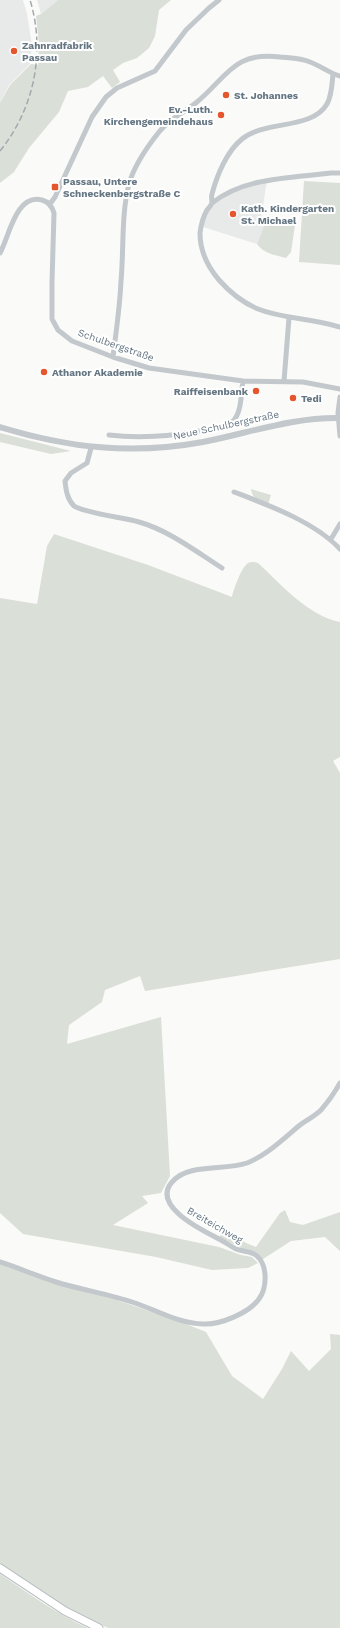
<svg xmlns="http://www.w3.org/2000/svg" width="340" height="1628" font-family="'Work Sans',sans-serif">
	<rect width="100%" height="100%" fill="#fafaf8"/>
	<!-- built -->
	<path fill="#e8e9e9" d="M0 0H23L27 14 32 45 30 64 9 85 0 103Z
		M37 0H58L41 14Z
		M267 180 261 219 266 221 257 244 200 226 206 209 219 198Z"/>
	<!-- green -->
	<path fill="#dadfd7" d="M58 0H171L159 10 155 36 149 48 137 58 123 63 113 70 120 82 112 88 103 76 88 87 68 91 59 112 29 148 14 172 0 183V103L10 85 31 64 38 65 39 44 36 16 41 14Z
		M304 181 340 183V265L299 262Z
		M269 219 290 222 295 225 291 252 286 258C275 255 264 254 257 244L266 221Z
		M0 433 71 451 51 454 0 442Z
		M251 489 271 495 268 505C259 501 252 499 251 489Z
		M54 534 148 565 232 597C233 591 241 569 246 565 249 561 254 562 258 563 283 586 307 615 340 622V757L333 761 340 773V959L145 991 140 976 105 990 102 1002 69 1025 67 1044 161 1017 170 1176 161 1193 142 1196 148 1203 113 1225 219 1247 241 1255 252 1257 258 1263 248 1268 212 1270 156 1257 23 1234 0 1213V598L37 604 47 546Z
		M285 1210 290 1222 303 1225 340 1212V1251L325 1237 291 1241 263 1259 219 1237 221 1235 236 1236 246 1243 256 1247 280 1213Z
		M0 1264 88 1290 181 1322 206 1332 232 1376 263 1399 282 1369 291 1351 309 1371 331 1349 330 1334 340 1335V1628H108C70 1612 33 1590 0 1564Z
		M0 1574C28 1593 57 1614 88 1628H0Z"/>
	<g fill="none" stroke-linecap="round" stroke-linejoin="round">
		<!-- secondary casing -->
		<g stroke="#b3babf" stroke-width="9">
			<path id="secondary" d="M0 1568 65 1611 99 1628"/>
		</g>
		<!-- minor -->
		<path stroke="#c3c8cc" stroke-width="5" d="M333 74C332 84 332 95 327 104 312 130 265 120 242 139 227 151 217 175 212 194 211 197 212 200 212 203 211 205 209 208 207 210 203 217 201 225 200 233 200 252 207 266 219 280 258 324 290 312 340 327
			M212 203C245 177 291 178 331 173H340
			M50 204 55 197 92 117 106 97 117 88 155 71 186 30 209 8 219 0
			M0 253C9 237 16 193 42 200 49 202 52 206 54 213L52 282V319L58 330 72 341 113 357 149 368 243 381 303 382 340 389
			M113 357C116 332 120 306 121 281 124 249 121 215 129 184 134 166 147 147 159 132 169 119 185 112 197 102 227 77 234 51 280 57 290 58 301 58 310 62 321 66 329 73 340 76
			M284 381 289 318
			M340 397 338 413 340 436
			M109 435C142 439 173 436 205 430 213 428 225 427 232 422 242 414 241 392 243 381
			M91 448 87 463 71 473 65 481C66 490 67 499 74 506 84 513 126 518 139 522 168 530 197 552 222 568
			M234 492C268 505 315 522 340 549
			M331 539 340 524
			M0 1262C19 1268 37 1276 56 1282 82 1290 109 1294 135 1303 156 1310 180 1324 203 1324 220 1325 249 1313 259 1299 267 1288 268 1266 257 1256 252 1251 243 1252 236 1249 230 1246 225 1242 219 1239 202 1230 151 1206 172 1182 188 1163 224 1171 247 1163 267 1155 283 1139 300 1125 307 1120 315 1116 321 1110 328 1102 335 1092 340 1083"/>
		<!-- tertiary -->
		<path stroke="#c3c8cc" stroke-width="6" d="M0 427C69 448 132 455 203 442 249 433 293 417 340 418"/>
		<!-- secondary -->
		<use href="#secondary" stroke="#fff" stroke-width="7"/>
		<!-- rail -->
		<path stroke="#a2aab0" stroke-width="1.5" stroke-dasharray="6 3" stroke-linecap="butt" d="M0 151C34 109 46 52 30 0"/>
	</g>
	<!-- markers -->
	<g fill="#e4572e" stroke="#fff" stroke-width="1.5">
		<circle cx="14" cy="51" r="4"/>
		<circle cx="226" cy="95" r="4"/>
		<circle cx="221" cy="115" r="4"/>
		<rect x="51" y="183" width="8" height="8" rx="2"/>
		<circle cx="233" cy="214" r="4"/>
		<circle cx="44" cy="372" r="4"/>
		<circle cx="256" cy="391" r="4"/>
		<circle cx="293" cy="398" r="4"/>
	</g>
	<g text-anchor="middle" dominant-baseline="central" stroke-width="4" stroke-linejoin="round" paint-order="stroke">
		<!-- poi labels -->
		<g font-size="10" font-weight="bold" fill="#657683" stroke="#fff" text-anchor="start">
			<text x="22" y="45">Zahnradfabrik<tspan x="22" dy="12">Passau</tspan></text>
			<text x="234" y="95">St. Johannes</text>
			<text x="213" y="109" text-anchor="end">Ev.-Luth.<tspan x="213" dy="12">Kirchengemeindehaus</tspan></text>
			<text x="63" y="181">Passau, Untere<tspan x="63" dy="12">Schneckenbergstraße C</tspan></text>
			<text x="241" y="208">Kath. Kindergarten<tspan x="241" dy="12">St. Michael</tspan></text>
			<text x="52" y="372">Athanor Akademie</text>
			<text x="248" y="391" text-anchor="end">Raiffeisenbank</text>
			<text x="301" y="398">Tedi</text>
		</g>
		<!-- street labels -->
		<g font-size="10" fill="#657683" stroke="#fff">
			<text transform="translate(116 345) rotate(19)">Schulbergstraße</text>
			<text transform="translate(226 425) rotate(-12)">Neue Schulbergstraße</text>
			<text transform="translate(215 1225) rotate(30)">Breiteichweg</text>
		</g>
	</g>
</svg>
